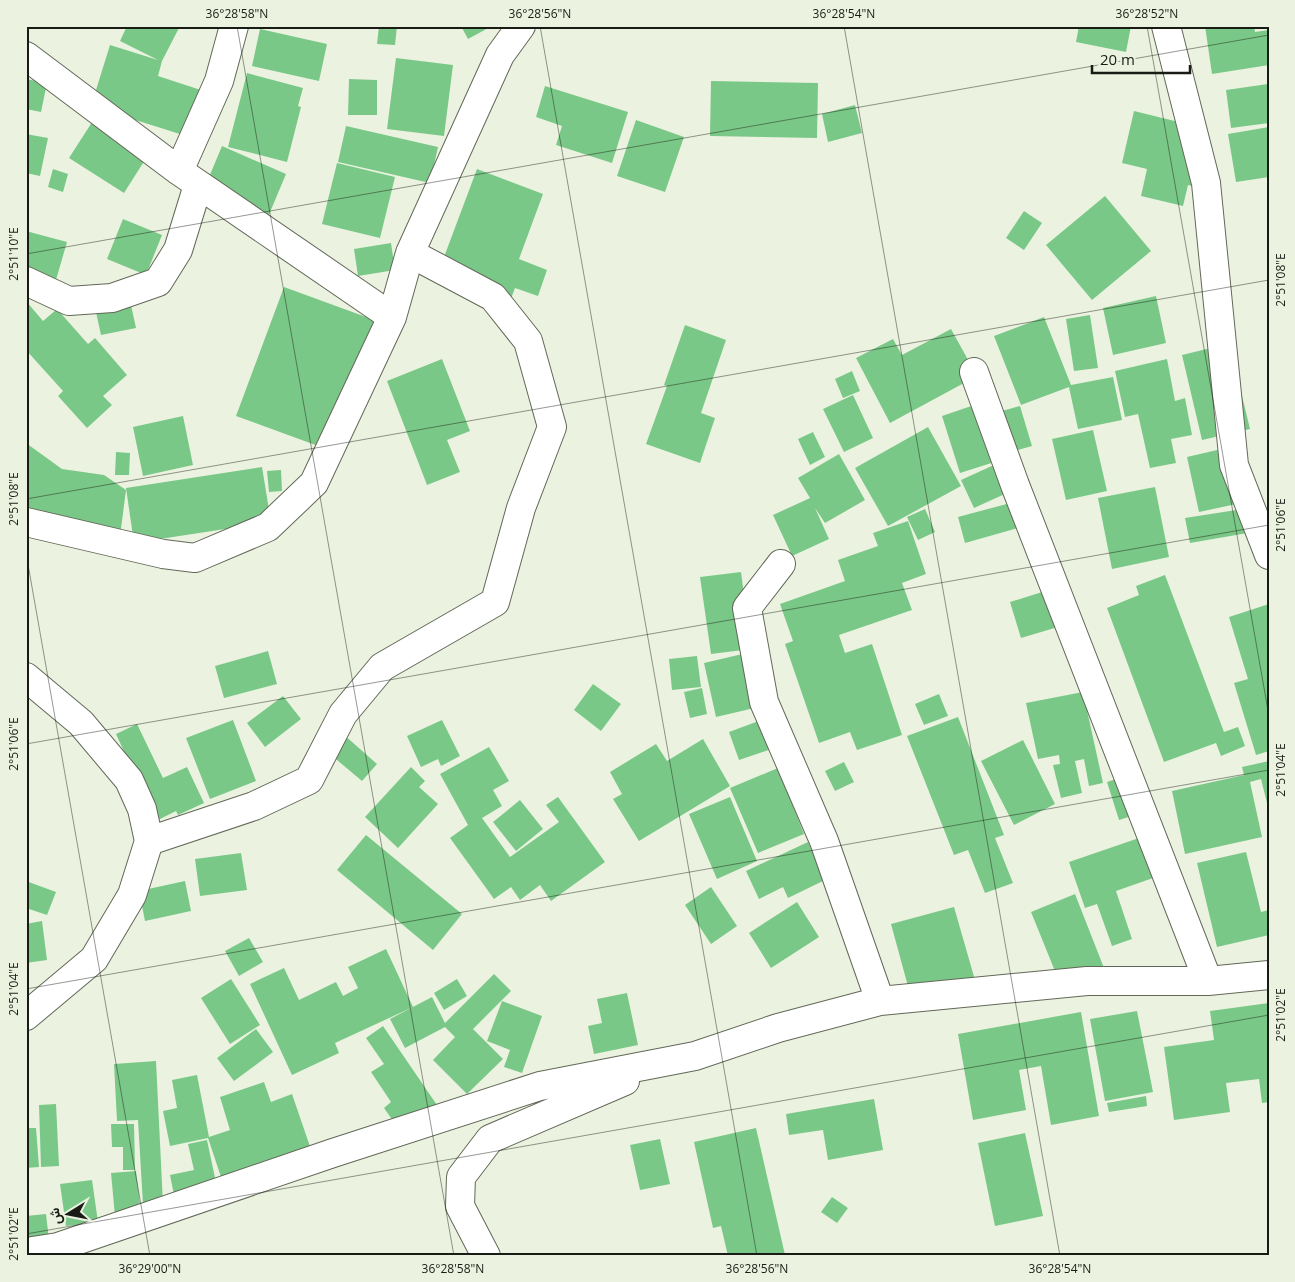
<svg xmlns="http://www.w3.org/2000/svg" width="1295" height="1282" font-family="'Open Sans',Vazirmatn,sans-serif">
	<rect width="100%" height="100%" fill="#ebf3e0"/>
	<!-- building -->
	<path fill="#7ac887" d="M127 26H175L179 28 162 61 158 76 216 95 202 141 91 106 110 45 158 60 120 41Z
		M379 26H397L395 45 377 44Z
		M461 26H492L468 39Z
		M1079 26H1131L1126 52 1076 42Z
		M1205 26H1254L1255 32 1269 30V65L1212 74Z
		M260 29 327 44 319 81 252 66Z
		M396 58 453 65 444 136 387 129Z
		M247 73 303 88 298 106 301 107 287 162 228 147Z
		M26 79 47 83 41 112 26 109Z
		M349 79 377 80V115H348Z
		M711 81 818 83 817 138 710 136Z
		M1268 84 1269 123 1231 128 1226 90Z
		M545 86 628 112 612 163 556 145 562 126 536 117Z
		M855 105 862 133 828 142 822 114Z
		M1134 111 1199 127 1204 189 1188 185 1183 206 1141 196 1147 169 1122 163Z
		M96 116 150 152 124 193 69 158Z
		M636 120 684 137 665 192 617 176Z
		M346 126 438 147 430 183 338 162Z
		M1269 127V177L1236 182 1228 134Z
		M26 134 48 138 40 176 26 173Z
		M222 146 286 174 263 229 199 201Z
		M337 163 395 177 380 238 322 224Z
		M53 169 68 174 63 192 48 187Z
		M477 169 543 194 519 259 547 270 538 296 515 288 510 301 438 273Z
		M1105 196 1151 251 1092 300 1046 245Z
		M1024 211 1042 223 1024 250 1006 238Z
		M123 219 162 235 146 275 107 259Z
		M26 231 67 242 56 280 26 271Z
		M391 243 395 270 358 276 354 249Z
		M284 287 377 321 329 450 236 416Z
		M129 296 136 328 101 335 94 303Z
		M1156 296 1166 343 1113 355 1103 308Z
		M26 301 43 321 57 309 88 344 95 338 127 375 103 396 112 405 87 428 58 396 63 391 26 350Z
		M1090 315 1098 368 1074 371 1066 319Z
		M1044 317 1071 385 1113 377 1122 420 1078 429 1069 387 1021 405 994 336Z
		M685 325 726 340 701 413 715 418 700 463 646 444 667 386 664 385Z
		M951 329 977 376 890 423 856 358 893 339 902 355Z
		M1219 346 1238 379 1250 429 1202 440 1182 355Z
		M442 359 470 431 447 440 460 472 427 485 387 381Z
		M1167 359 1175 401 1185 398 1192 435 1171 439 1176 463 1150 468 1138 414 1125 417 1115 371Z
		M852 371 860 391 843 398 835 379Z
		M853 395 873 438 844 452 823 409Z
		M986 401 1004 459 960 473 942 416Z
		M1020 406 1032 446 1014 451 1002 411Z
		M183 416 193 465 143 476 133 427Z
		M928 427 961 486 888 526 855 468Z
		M1093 430 1107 491 1066 500 1052 439Z
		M813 432 825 457 810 465 798 439Z
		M26 443 62 469 104 475 126 490 119 544 26 515Z
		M1243 444 1255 500 1199 512 1187 457Z
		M116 452 130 453 129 475H115Z
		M839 454 865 500 825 523 815 508 829 539 792 556 773 515 810 498 798 478Z
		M1007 459 1020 487 974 508 961 480Z
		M262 467 271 522 134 543 126 488Z
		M281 470 282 491 269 492 267 471Z
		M1155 487 1169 557 1112 569 1098 498Z
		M1025 499 1032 524 965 543 958 517Z
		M1262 506 1265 530 1190 543 1185 518Z
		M925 509 935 532 918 540 907 517Z
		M908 521 926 574 902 583 912 610 839 635 845 653 872 644 902 735 857 750 850 732 819 743 785 644 793 641 780 604 845 581 838 560 878 546 873 533Z
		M741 572 751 649 711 654 700 577Z
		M1165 575 1224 732 1238 727 1245 746 1221 756 1216 743 1164 762 1107 608 1139 595 1136 586Z
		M1058 587 1068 624 1021 638 1010 602Z
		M1269 604V751L1256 755 1234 683 1248 679 1229 617Z
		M268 651 277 684 224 698 215 666Z
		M751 652 763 706 716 717 704 663Z
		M697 656 701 687 672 690 669 659Z
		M593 684 621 704 601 731 574 710Z
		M702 688 707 714 690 718 684 692Z
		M1083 692 1103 783 1089 786 1084 759 1075 761 1082 793 1061 798 1053 765 1060 764 1059 755 1038 759 1026 703Z
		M939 694 948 716 924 725 915 704Z
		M283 696 301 719 265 747 247 723Z
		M958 717 1004 835 995 838 1013 883 985 893 968 850 954 855 907 736Z
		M767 718 777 747 739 760 729 732Z
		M233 720 256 781 210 799 186 738Z
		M442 720 460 756 441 766 438 759 421 767 407 736Z
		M137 724 163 778 187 767 204 803 178 815 176 811 156 821 116 734Z
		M334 726 377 764 362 781 318 744Z
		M703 739 730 786 639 841 613 799 622 794 610 772 656 744 667 761Z
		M1023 740 1055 804 1014 825 981 761Z
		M489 747 509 781 493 790 502 806 482 818 510 857 559 822 546 805 558 797 605 862 551 901 540 885 520 900 511 887 494 899 450 838 468 825 440 774Z
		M1269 761V802L1267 803 1261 779 1250 782 1262 837 1185 854 1172 791 1244 775 1242 767Z
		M844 762 854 782 835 791 825 771Z
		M411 767 425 781 419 787 438 804 398 848 365 817Z
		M778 768 804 834 758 853 730 788Z
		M1128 775 1141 813 1119 820 1107 782Z
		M730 797 757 861 717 879 689 814Z
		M520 800 543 829 516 851 493 822Z
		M366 835 462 914 433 950 337 870Z
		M1139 838 1153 878 1116 891 1132 939 1112 946 1097 904 1085 908 1069 862Z
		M808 842 825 880 788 898 783 887 759 899 746 871Z
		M1246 852 1261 912 1269 910V935L1217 947 1197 863Z
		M241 853 247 890 200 896 195 859Z
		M26 881 56 892 47 915 26 908Z
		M185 881 191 911 145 921 139 891Z
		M711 887 737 926 711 944 685 905Z
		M1075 894 1104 968 1061 986 1031 912Z
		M797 902 819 937 771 968 749 933Z
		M954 907 977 987 912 1001 891 924Z
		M42 921 47 960 26 963V924Z
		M249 938 263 962 239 976 225 951Z
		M386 949 413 1007 335 1043 339 1053 292 1075 250 984 284 968 299 1000 336 982 343 996 358 988 348 967Z
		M494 974 511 991 473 1029 503 1059 467 1094 433 1060 455 1037 445 1027 405 1048 390 1019 432 997 445 1023Z
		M231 979 260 1025 230 1044 201 998Z
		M457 979 467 996 444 1010 434 993Z
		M627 993 638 1045 594 1054 588 1026 602 1023 597 999Z
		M502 1001 542 1016 522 1073 504 1067 510 1050 487 1041Z
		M1269 1003V1102L1262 1103 1259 1079 1226 1083 1230 1112 1174 1120 1164 1047 1214 1040 1210 1011Z
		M1137 1011 1153 1092 1105 1101 1090 1019Z
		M1081 1012 1099 1116 1051 1125 1041 1066 1019 1070 1026 1110 973 1120 958 1034Z
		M383 1026 437 1105 400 1131 384 1108 391 1102 371 1072 384 1064 366 1038Z
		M256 1029 273 1052 234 1081 217 1058Z
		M156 1061 163 1204 143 1205 138 1120 117 1121 114 1064Z
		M197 1075 209 1137 230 1130 220 1097 264 1082 271 1102 292 1094 316 1164 221 1177 208 1138 170 1146 163 1111 177 1108 172 1080Z
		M1146 1096 1147 1106 1109 1112 1107 1103Z
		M874 1099 883 1150 828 1160 823 1130 789 1135 786 1114Z
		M56 1104 59 1166 41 1167 39 1105Z
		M111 1124H134L135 1170H123V1147H112Z
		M26 1128H36L39 1167 26 1168Z
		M756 1128 785 1255 783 1256H728L721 1226 713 1228 694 1142Z
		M1025 1133 1043 1216 995 1226 978 1143Z
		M660 1139 670 1184 640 1190 630 1145Z
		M207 1140 218 1192 175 1200 170 1175 194 1170 188 1144Z
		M136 1171 141 1213 115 1216 111 1173Z
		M92 1180 98 1222 66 1226 60 1184Z
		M832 1197 848 1208 837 1223 821 1212Z
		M46 1214 49 1240 29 1243 28 1234 26 1235V1216Z"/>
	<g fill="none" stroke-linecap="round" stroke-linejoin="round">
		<!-- minor casing -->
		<g stroke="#626858" stroke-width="30">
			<path id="minor" d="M1166 26 1206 183 1234 465 1269 555
				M26 56 179 171 392 317
				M179 171 219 81 234 26
				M26 281 69 301 112 298 158 282 178 250 198 185
				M974 372 1015 485 1208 981
				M26 522 163 554 195 558 268 527 314 483 392 317 410 253
				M781 564 747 608 764 702 824 841 880 1001
				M26 677 81 723 129 780 142 809 149 841 132 895 94 959 26 1016
				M149 841 254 806 309 780 343 714 382 667 495 602 521 508 552 427 528 341 493 297 410 253 500 55 521 26
				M26 1252 58 1247 333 1153 540 1086 695 1056 778 1028 880 1001 1087 981H1208L1269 975
				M486 1256 460 1206 461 1177 490 1139 625 1081"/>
		</g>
		<!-- minor -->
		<use href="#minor" stroke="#fff" stroke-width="28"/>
	</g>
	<!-- ticks -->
	<path fill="none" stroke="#191c15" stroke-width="1" stroke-opacity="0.45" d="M237 26 454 1256M540 26 757 1256M844 26 1060 1256M1147 26 1269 716M26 254 1269 35M26 499 1269 280M26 553 150 1256M26 744 1269 525M26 989 1269 770M26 1234 1269 1015"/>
	<!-- border -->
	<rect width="1295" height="1282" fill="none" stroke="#ebf3e0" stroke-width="55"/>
	<!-- north arrow -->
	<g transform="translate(68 1214) rotate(260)" stroke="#ebf3e0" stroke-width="4" paint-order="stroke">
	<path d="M0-4L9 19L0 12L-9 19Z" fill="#191c15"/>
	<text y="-8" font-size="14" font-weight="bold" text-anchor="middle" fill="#191c15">ش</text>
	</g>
	<!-- scale -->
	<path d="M1092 65v8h98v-8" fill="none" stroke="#191c15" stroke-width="2.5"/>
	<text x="1100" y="65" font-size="15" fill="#191c15" stroke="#ebf3e0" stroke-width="4" paint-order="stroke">20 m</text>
	<rect x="28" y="28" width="1240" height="1226" fill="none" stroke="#191c15" stroke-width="2"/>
	<g font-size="12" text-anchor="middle" fill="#191c15">
		<text x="237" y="18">36°28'58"N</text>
		<text x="540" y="18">36°28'56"N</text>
		<text x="844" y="18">36°28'54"N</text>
		<text x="1147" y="18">36°28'52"N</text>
		<text transform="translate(14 254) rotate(-90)" y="4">2°51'10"E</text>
		<text transform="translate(1281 280) rotate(-90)" y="4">2°51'08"E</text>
		<text transform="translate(14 499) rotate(-90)" y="4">2°51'08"E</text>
		<text transform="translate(1281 525) rotate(-90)" y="4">2°51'06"E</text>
		<text transform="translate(14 744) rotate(-90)" y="4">2°51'06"E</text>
		<text transform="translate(1281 770) rotate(-90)" y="4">2°51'04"E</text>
		<text transform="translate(14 989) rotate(-90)" y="4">2°51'04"E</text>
		<text transform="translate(1281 1015) rotate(-90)" y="4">2°51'02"E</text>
		<text transform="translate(14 1234) rotate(-90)" y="4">2°51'02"E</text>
		<text x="150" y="1273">36°29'00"N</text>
		<text x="453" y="1273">36°28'58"N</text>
		<text x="757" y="1273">36°28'56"N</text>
		<text x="1060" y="1273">36°28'54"N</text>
	</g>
</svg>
